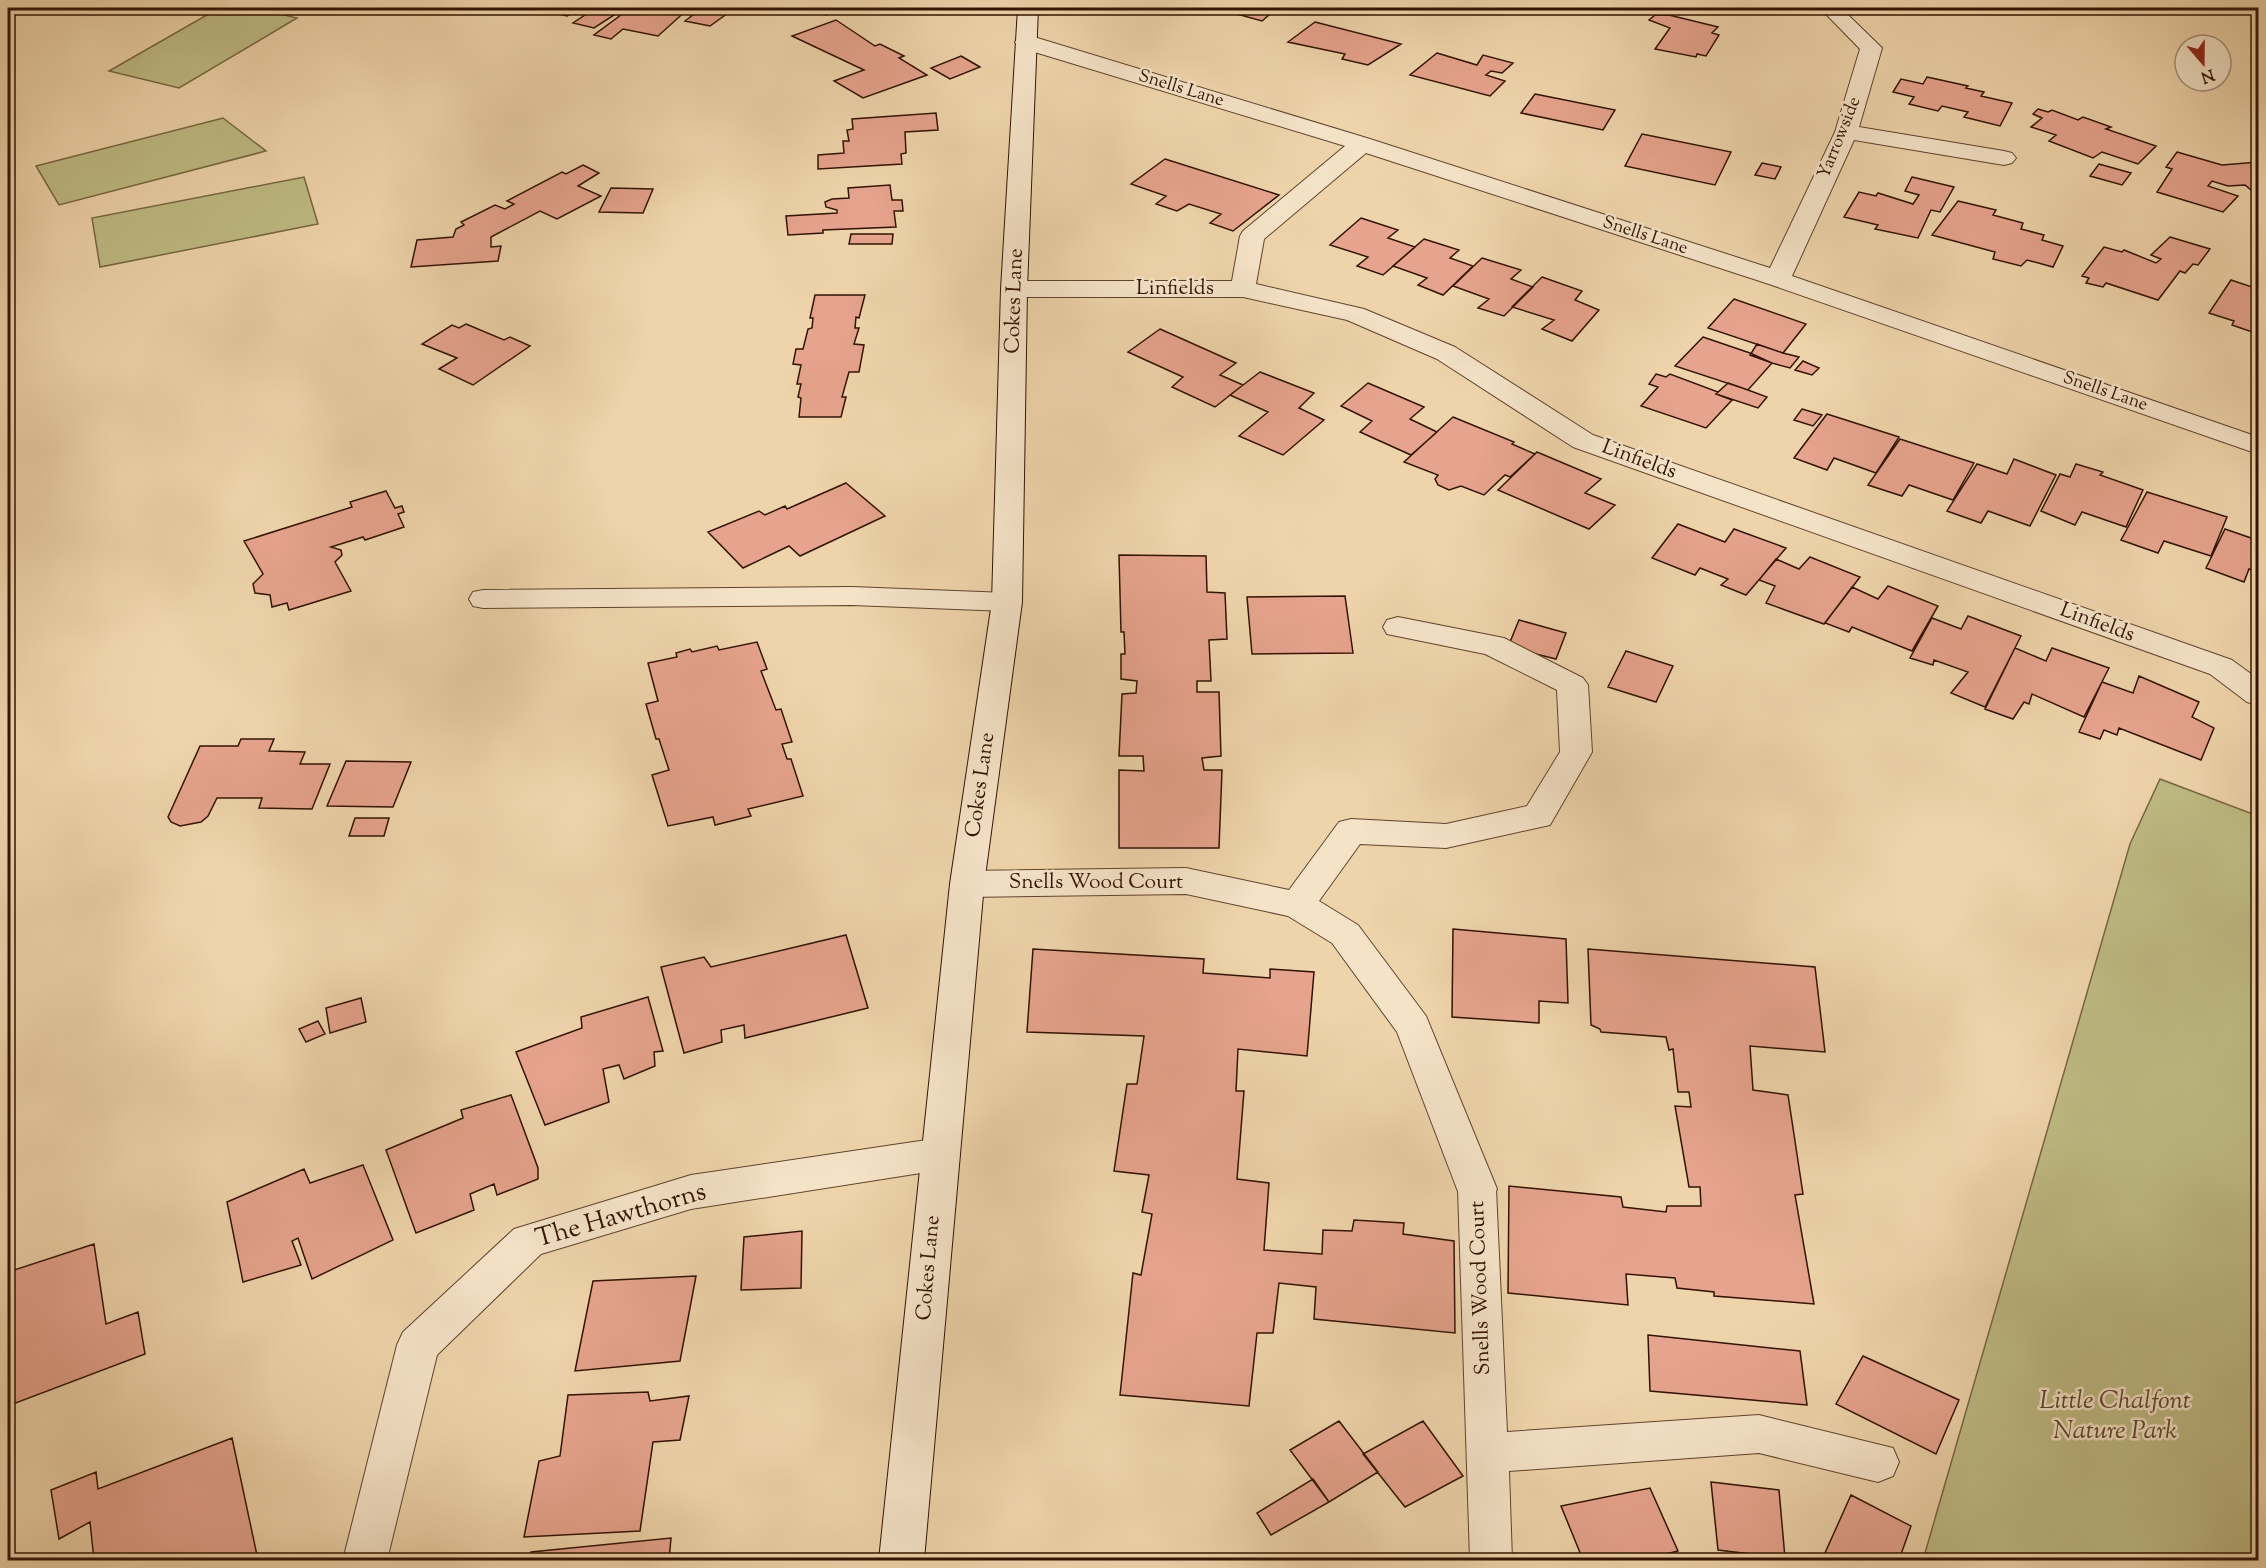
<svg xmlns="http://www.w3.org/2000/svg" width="2266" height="1568" font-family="'Sorts Mill Goudy',serif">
	<rect width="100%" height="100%" fill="#efd4ab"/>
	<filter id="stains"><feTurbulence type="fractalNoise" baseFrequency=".00333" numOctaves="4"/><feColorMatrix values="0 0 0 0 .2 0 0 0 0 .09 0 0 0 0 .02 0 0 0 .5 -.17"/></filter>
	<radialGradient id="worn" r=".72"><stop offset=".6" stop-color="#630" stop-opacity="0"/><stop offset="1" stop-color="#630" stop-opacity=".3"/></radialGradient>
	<!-- green -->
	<path fill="#bfbb84" stroke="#786743" stroke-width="1.5" d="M219 8H254L297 18 179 88 109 71Z
		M223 118 266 151 59 205 36 166Z
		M304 177 318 224 100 267 92 218Z
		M2160 779 2258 816V1560H1923L2130 844Z"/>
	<!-- building -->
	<path fill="#e6a38d" stroke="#321302" stroke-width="1.5" d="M534 8H625L594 28 573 23 588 13 576 11 567 16Z
		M639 8 651 9 735 8 710 26 685 21 698 11 688 9 658 36 623 29 611 39 594 35 625 12H635Z
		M801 8H836L827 15 799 9Z
		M1215 8H1277L1262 21Z
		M1655 15H1669L1718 27 1712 33 1719 35 1706 56 1697 54 1696 57 1655 49 1670 28 1649 20Z
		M836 20 875 46 880 44 904 56 899 58 927 75 863 98 834 81 864 70 792 36Z
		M1315 22 1401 44 1368 65 1342 59 1345 54 1288 42Z
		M1437 53 1477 65 1483 55 1513 63 1502 73 1491 71 1486 75 1505 81 1490 96 1410 75Z
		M961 56 980 67 950 79 931 68Z
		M1927 77 1968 86 1966 88 1984 92 1981 96 2012 103 2000 126 1964 117 1968 112 1942 106 1938 111 1909 104 1914 97 1893 92 1901 79 1923 84Z
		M1535 94 1615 110 1603 130 1521 113Z
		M2038 109 2048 112 2052 110 2078 120 2083 117 2111 127 2106 129 2156 146 2138 164 2102 152 2093 158 2049 141 2056 135 2031 127 2042 118 2033 114Z
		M936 113 938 130 905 132 906 153 901 154 902 164 818 169V155L844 153 843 141H849L847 130 853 129 852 119Z
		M1642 134 1731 152 1715 185 1625 166Z
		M2177 152 2222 165 2258 162V196L2245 185 2228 186 2212 181 2208 186 2238 196 2223 212 2157 192 2172 169 2166 167Z
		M1165 159 1279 195 1233 231 1210 223 1221 214 1189 204 1177 211 1156 204 1166 196 1131 184Z
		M1762 163 1781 167 1775 179 1755 175Z
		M2099 164 2131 173 2122 185 2090 176Z
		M583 165 599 173 578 186 601 196 557 219 540 211 491 237V247L501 246 498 261 411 267 417 240 453 237 456 229 464 225 461 222 495 205 505 209 514 204 507 201 562 172 566 174Z
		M1912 177 1954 187 1940 212 1931 210 1918 238 1875 229 1878 225 1844 217 1859 192 1876 196 1878 193 1913 204 1919 195 1905 191Z
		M890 185 892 200H902L903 211H894L896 227 823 230V233L788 235 786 216 837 213V210L826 207 825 202 832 199 849 198 848 188Z
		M611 188 653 189 643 213 599 212Z
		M1958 201 1996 210 1993 215 2023 223 2021 229 2044 235 2042 240 2063 246 2053 267 2027 260 2021 266 1993 259 1995 252 1932 235Z
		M1361 218 1398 230 1388 238 1415 247 1383 275 1357 266 1368 257 1330 245Z
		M851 234H893L892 244H849Z
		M2170 237 2210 249 2198 265 2193 264 2185 273 2180 271 2158 300 2106 283 2103 287 2086 283 2089 278 2082 276 2104 247 2122 252 2124 250 2156 263 2161 259 2151 255Z
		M1424 239 1459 250 1450 258 1473 266 1443 295 1418 285 1427 278 1393 266Z
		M1482 258 1521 270 1511 279 1533 287 1504 316 1478 308 1489 299 1453 286Z
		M1542 277 1582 291 1575 300 1599 310 1572 341 1542 329 1554 320 1512 307Z
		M2231 280 2258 289V334L2232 325 2234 321 2209 313Z
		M815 295H865L859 318 856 317 855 328H859L854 344 864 345 859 372H849L842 397H846L841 417H799L801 398 798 397 801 384H797L801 365 793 364 796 349H803L808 329 812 328 813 318H810Z
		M1734 299 1806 324 1783 353 1708 328Z
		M466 324 504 340 510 337 530 346 473 385 439 369 457 358 422 344 452 325 459 328Z
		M1160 329 1236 363 1220 375 1243 385 1215 407 1172 387 1183 377 1128 352Z
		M1703 337 1750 353 1772 363 1748 390 1675 366Z
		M1757 344 1783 353 1799 357 1790 368 1772 363 1750 355Z
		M1803 361 1819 368 1812 375 1795 370Z
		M1260 372 1314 393 1299 408 1324 420 1283 455 1239 436 1268 412 1230 395Z
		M1656 374 1666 377 1670 374 1718 392 1716 394 1732 400 1706 428 1641 406 1658 387 1649 384Z
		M1368 383 1424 407 1410 419 1437 432 1411 455 1360 432 1372 421 1341 406Z
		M1728 383 1748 390 1767 397 1758 408 1716 394Z
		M1802 409 1822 415 1813 426 1794 420Z
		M1827 414 1899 437 1876 473 1834 458 1827 470 1794 458Z
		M1453 417 1514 442 1512 444 1535 454 1510 477 1505 475 1484 495 1461 486 1449 490 1438 485 1435 479 1438 475 1404 462Z
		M1900 439 1974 463 1953 500 1909 485 1902 496 1868 485Z
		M1537 452 1601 479 1585 493 1615 505 1589 529 1498 490Z
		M2014 459 2056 475 2030 526 1988 511 1981 523 1947 511 1977 464 2007 474Z
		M2076 464 2103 472 2100 475 2143 490 2126 527 2082 512 2075 525 2041 511 2060 474 2070 477Z
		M846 483 885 516 800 556 789 546 743 568 708 532 759 511 765 515 785 506 787 509Z
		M386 491 395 508 402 506 404 512 398 514 404 527 365 540 363 537 331 547 341 550 342 555 335 562 351 591 289 610 287 603 272 607 270 595 255 593 253 584 263 574 244 541 352 507 350 502Z
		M2147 492 2227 517 2211 556 2164 541 2158 553 2121 540Z
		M1678 524 1725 542 1734 529 1786 548 1746 595 1721 585 1728 579 1700 568 1695 575 1652 558Z
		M2225 529 2254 539 2258 532V572L2249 569 2244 582 2206 568Z
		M1119 555 1206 556 1207 592 1225 593 1227 639 1209 640 1211 681H1197V692H1219L1221 756 1202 758 1204 770H1222L1219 848H1119V770L1144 771 1143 756H1119L1122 694 1136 693 1137 681 1121 679V654H1125L1124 632H1121Z
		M1810 557 1860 577 1824 624 1766 603 1775 586 1759 580 1776 559 1799 569Z
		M1888 586 1938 606 1912 651 1852 627 1849 632 1825 623 1852 587 1878 599Z
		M1345 596 1353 653 1252 654 1247 597Z
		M1968 616 2021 636 1985 707 1951 693 1968 672 1934 660 1933 665 1910 658 1932 618 1961 629Z
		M1519 620 1566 633 1556 659 1508 647Z
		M757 642 767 669 761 671 776 710 781 709 792 742 782 744 787 759H791L803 796 748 809 751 816 715 825 713 817 668 826 652 775 669 770 659 739H656L646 704 658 701 648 663 677 657 676 653 690 649 692 652 717 646 719 650Z
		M2015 648 2046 661 2052 648 2109 668 2084 717 2032 694 2029 704 2024 702 2013 719 1985 709Z
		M1626 651 1673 666 1656 702 1608 687Z
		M2139 676 2199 702 2192 717 2214 728 2201 760 2119 728 2117 735 2104 730 2100 739 2079 732 2102 682 2133 693Z
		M241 739H274L269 751 305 752 300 764H330L312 809 259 808 262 798H217L208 816 201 822 180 826 171 822 168 817 200 746H238Z
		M346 761 411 762 393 807 327 806Z
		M355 818H389L384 836H349Z
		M1453 929 1566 939 1568 1003 1539 1001V1023L1452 1017Z
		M846 935 868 1008 745 1038 744 1025 721 1030 722 1042 684 1053 661 967 704 957 711 967Z
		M1033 949 1204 959 1203 973 1270 978V969L1314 972 1307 1056 1238 1049 1236 1091H1244L1237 1179 1269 1183 1264 1250 1322 1254 1323 1230 1352 1231 1354 1220 1404 1223 1403 1234 1454 1241 1455 1333 1314 1319 1316 1287 1279 1283 1273 1333H1257L1249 1406 1120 1395 1133 1273 1141 1275 1152 1214 1142 1212 1149 1175 1114 1171 1127 1084H1137L1144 1036 1027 1032Z
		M1588 949 1815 967 1825 1052 1750 1046 1753 1090 1788 1095 1803 1194 1795 1195 1814 1304 1714 1296V1292L1677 1288 1675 1278 1626 1274 1628 1305 1508 1293 1509 1186 1621 1197 1623 1207 1666 1212 1667 1206H1701L1700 1187H1689L1675 1106 1691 1107 1689 1092H1678L1673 1049 1669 1050 1666 1037 1601 1032 1600 1029 1591 1025Z
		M648 997 663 1051 654 1052 655 1066 624 1079 619 1065 603 1069 609 1102 545 1125 516 1052 582 1028 581 1017Z
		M361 998 366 1022 330 1033 326 1008Z
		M318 1021 325 1034 306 1042 299 1029Z
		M511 1095 538 1168V1179L497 1195 494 1184 470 1194 474 1210 416 1233 386 1150 463 1118 461 1110Z
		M363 1165 393 1240 312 1279 298 1238 292 1241 301 1265 243 1282 227 1202 304 1169 310 1183Z
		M802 1231 801 1288 741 1290 744 1237Z
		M94 1244 106 1324 138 1312 145 1354 13 1404 8 1341V1272Z
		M696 1276 680 1361 575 1371 593 1281Z
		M1648 1335 1800 1351 1807 1405 1650 1391Z
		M1863 1356 1959 1400 1936 1454 1836 1404Z
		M648 1392 650 1401 689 1396 680 1440 653 1442 640 1531 524 1537 539 1461 560 1456 568 1395Z
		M1339 1421 1378 1472 1329 1502 1290 1450Z
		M1423 1421 1463 1476 1405 1507 1363 1454Z
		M232 1438 258 1560H94L90 1522 59 1539 51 1490 96 1472 98 1489Z
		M1313 1479 1329 1502 1271 1535 1257 1513Z
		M1711 1482 1779 1490 1785 1558 1718 1550Z
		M1650 1488 1678 1551 1642 1560H1583L1561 1506Z
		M1851 1495 1911 1526 1899 1560H1839L1825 1553Z
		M671 1538 669 1560H528L531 1552Z"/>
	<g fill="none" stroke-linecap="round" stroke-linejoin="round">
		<!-- service casing -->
		<g stroke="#61432c" stroke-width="2">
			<path id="service" d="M852 587 1007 593 1017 595 1021 602 1017 609 1007 611 852 605 483 608 473 606 469 599 473 592 483 590Z
				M1477 1173 1490 1178 1496 1189 1507 1432 1759 1415 1893 1448 1899 1462 1893 1476 1878 1482 1759 1453 1509 1471 1512 1560H1470L1458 1189 1464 1178Z"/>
		</g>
		<!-- minor casing -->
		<g stroke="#61432c" stroke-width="2">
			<path id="minor" d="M1820 8H1841L1882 48 1859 127 2004 151 2012 153 2016 158 2012 163 2004 165 1854 140 1792 276 2258 437V454L1769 284 1366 153 1264 239 1256 284 1364 309 1455 347 1593 435 2232 660 2258 679V705L2247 702 2210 674 1573 447 1437 359 1347 320 1243 297H1014L1005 294 1001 289 1005 284 1014 281H1232L1240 236 1243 231 1345 146 1018 47 1015 42 1018 37H1034L1370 139 1770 268 1835 132 1860 49Z
				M1398 617 1504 638 1583 678 1588 685 1592 752 1550 825 1446 848 1360 844 1319 901 1358 925 1426 1016 1497 1189 1491 1201 1477 1206 1463 1201 1457 1189 1397 1032 1332 943 1288 916 1186 894 967 897 955 893 950 884 955 875 967 871 1186 868 1289 890 1339 822 1351 819 1446 824 1527 806 1560 752 1557 690 1485 654 1387 634 1383 627 1387 620Z
				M940 1138 954 1143 959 1154 954 1165 940 1170 691 1209 541 1254 437 1355 387 1560H343L397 1345 403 1332 514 1229 691 1175Z"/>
		</g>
		<!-- secondary casing -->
		<g stroke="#321302" stroke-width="2">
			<path id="secondary" d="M1018 8H1038L1027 289 1022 602 984 884 924 1560H879L950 884 992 602 1001 289Z"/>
		</g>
		<!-- service -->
		<use href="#service" fill="#f5e3c8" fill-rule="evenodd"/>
		<!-- minor -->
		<use href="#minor" fill="#f5e3c8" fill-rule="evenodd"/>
		<!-- secondary -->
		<use href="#secondary" fill="#f5e3c8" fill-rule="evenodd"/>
	</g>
	<g text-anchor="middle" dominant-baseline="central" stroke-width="5" stroke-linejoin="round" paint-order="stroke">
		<!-- far-street labels -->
		<g font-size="18" fill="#321302" stroke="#f5e3c8">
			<text transform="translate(1181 89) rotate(17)">Snells Lane</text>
			<text transform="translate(1840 138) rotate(-68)">Yarrowside</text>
			<text transform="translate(1645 236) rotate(18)">Snells Lane</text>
			<text transform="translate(2105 392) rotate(19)">Snells Lane</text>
		</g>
		<!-- street labels -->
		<g font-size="21" fill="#321302" stroke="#f5e3c8">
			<text x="1175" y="289">Linfields</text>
			<text transform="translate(1015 301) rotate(-88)">Cokes Lane</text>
			<text transform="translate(1639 460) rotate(20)">Linfields</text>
			<text transform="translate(2097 623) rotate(20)">Linfields</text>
			<text transform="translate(981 785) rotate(-82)">Cokes Lane</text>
			<text x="1096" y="883">Snells Wood Court</text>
			<text transform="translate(929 1268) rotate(-85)">Cokes Lane</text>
			<text transform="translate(1481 1288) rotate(-92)">Snells Wood Court</text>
		</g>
		<!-- near-street labels -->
		<g font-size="26" fill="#321302" stroke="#f5e3c8">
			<text transform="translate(621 1216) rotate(-16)">The Hawthorns</text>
		</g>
		<!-- near-park labels -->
		<g font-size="26" font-style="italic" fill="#5c4529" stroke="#f5e3c8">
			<text x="2115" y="1401">Little Chalfont<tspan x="2115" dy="30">Nature Park</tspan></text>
		</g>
	</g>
	<!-- margin -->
	<rect width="2266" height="1568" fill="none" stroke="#efd4ab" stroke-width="30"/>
	<rect x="9" y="9" width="2248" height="1550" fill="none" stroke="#321302" stroke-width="3"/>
	<rect x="15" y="15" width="2236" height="1538" fill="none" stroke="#321302" stroke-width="1.5"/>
	<!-- north arrow -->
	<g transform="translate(2203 63) rotate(160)"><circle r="28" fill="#f5e3c8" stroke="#a79079" stroke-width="1.5"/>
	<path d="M0-4.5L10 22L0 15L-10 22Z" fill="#8f2418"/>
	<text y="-9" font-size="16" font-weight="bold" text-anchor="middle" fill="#321302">N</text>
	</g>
	<rect width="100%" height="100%" filter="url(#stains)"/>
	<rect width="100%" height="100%" fill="url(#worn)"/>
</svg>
